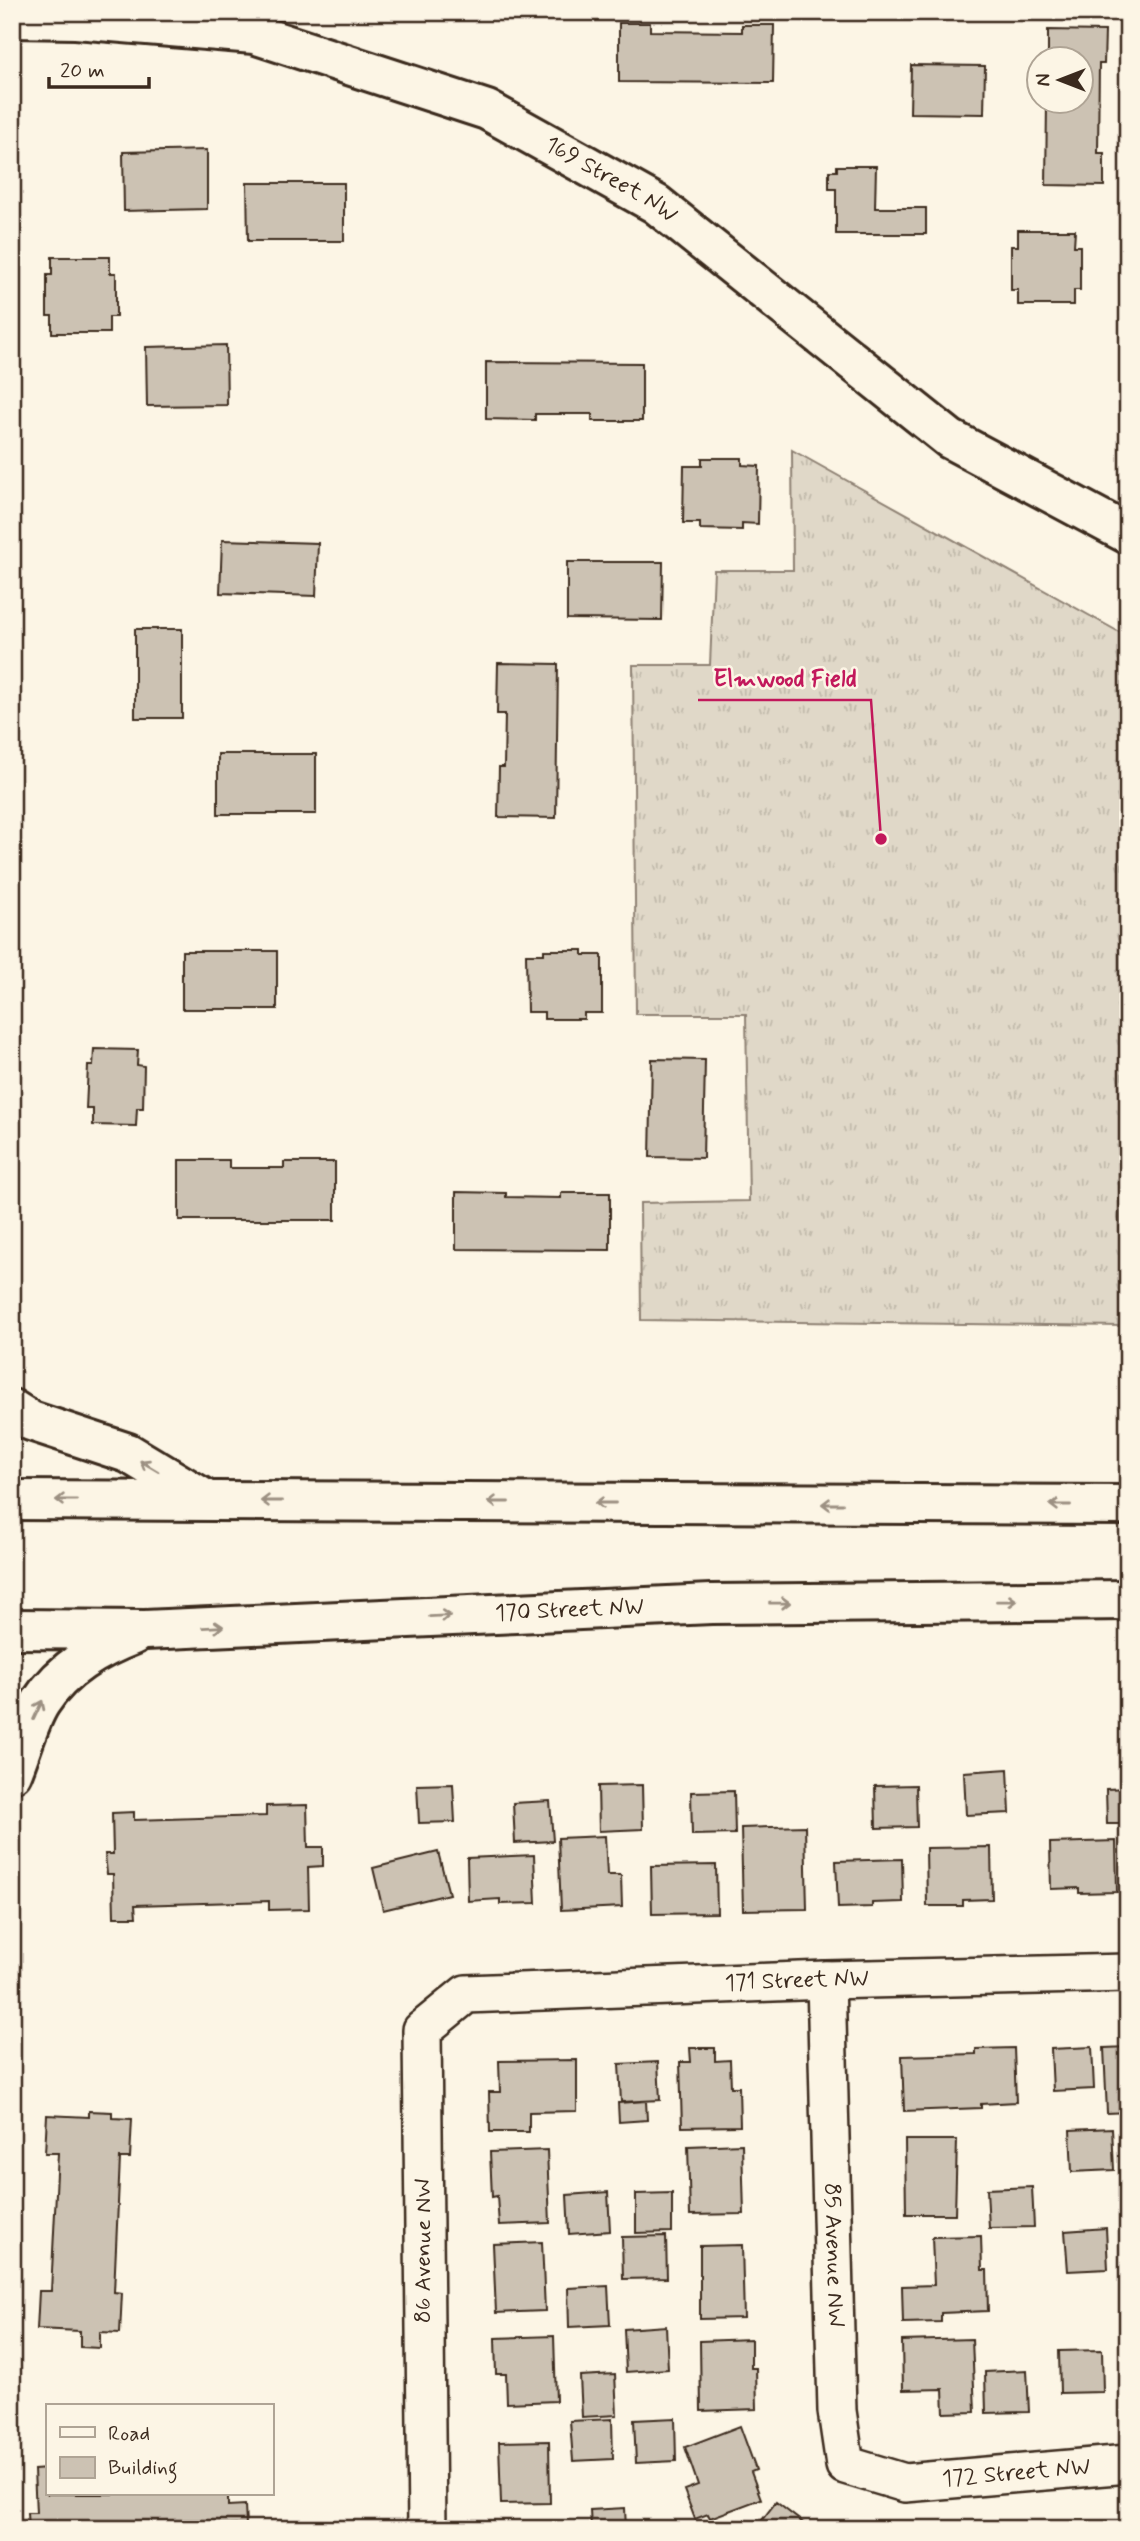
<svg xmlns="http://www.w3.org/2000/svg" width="1140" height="2541" font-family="Mynerve,sans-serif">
	<defs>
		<pattern id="grass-tufts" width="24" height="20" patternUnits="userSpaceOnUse" patternTransform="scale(1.75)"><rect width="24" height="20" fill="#e0d8c8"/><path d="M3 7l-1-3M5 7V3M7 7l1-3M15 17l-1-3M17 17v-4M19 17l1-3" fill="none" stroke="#c1baab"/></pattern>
	</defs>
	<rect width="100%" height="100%" fill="#fcf5e5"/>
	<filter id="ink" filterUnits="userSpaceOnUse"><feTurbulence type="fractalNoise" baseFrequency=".0143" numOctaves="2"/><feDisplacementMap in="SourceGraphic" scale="14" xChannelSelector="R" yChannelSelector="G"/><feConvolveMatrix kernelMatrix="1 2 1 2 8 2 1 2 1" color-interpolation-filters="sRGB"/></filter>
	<g filter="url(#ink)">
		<!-- grass -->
		<path fill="url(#grass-tufts)" stroke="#8e8173" stroke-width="2" d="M792 450 1128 637V1167L1119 1168 1123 1326 641 1320 640 1203 749 1201 746 1014H636L633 665H710L714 570H793Z"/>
		<!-- building -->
		<path fill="#ccc2b3" stroke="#3b2a1e" stroke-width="2" d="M619 23H650V31L742 32V25H774L773 83 619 82Z
			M1048 30 1105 31 1104 64H1099L1098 153H1104V186L1046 185 1047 102H1080V60H1048Z
			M911 65 985 66 984 114 910 113Z
			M207 150V209L124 211 123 152Z
			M837 166H876L875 208H926V234H836V189H829V171H837Z
			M247 183H344V241H248Z
			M1018 230H1075L1074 246H1080V290H1074V305H1018V290H1011V246H1018Z
			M52 257H110V273H116V317H109V333H52V316H47V275H52Z
			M226 345 227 405 147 406 146 347Z
			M486 362 642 363V421H592V414H535V420L486 419Z
			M702 458H742V465L759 466 758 524 742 523V530L700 529V523H683L684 466H702Z
			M222 540 318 543 316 596 220 593Z
			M567 562H663L662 620 567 619Z
			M135 629H182V718H135Z
			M498 663 558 664 556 818 498 817 499 767H504L505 714H497Z
			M218 754H316V814H218Z
			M544 950H583V955H602V1013H584V1019H544V1012H527L526 954H544Z
			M182 951H277V1009H182Z
			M94 1049 138 1050 137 1065 144 1066 143 1108H137L136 1126 93 1125V1109H86L88 1066H93Z
			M652 1059 705 1060 703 1158 650 1157Z
			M179 1160H229V1168H284V1162H335V1220H179Z
			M456 1192 506 1193V1197L561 1198V1193H610V1250L456 1249Z
			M1008 1769 1010 1813 966 1815 964 1772Z
			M453 1784 455 1822 419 1823 417 1785Z
			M642 1785 643 1829 599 1831 598 1786Z
			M916 1785 917 1827 876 1828 875 1786Z
			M1128 1788V1824H1107L1106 1789Z
			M734 1791 735 1834 692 1835 691 1792Z
			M550 1801 553 1841 515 1843 513 1803Z
			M307 1805 308 1847H323V1866L308 1867 309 1909 269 1910V1901L135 1905 136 1917H114L113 1874H107L105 1854H113L112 1813 134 1812V1820L266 1816V1806Z
			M805 1826 807 1909 743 1910 741 1828Z
			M605 1836 607 1875H621L622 1907 561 1910 558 1838Z
			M1116 1841 1117 1892 1079 1893V1888L1051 1889 1050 1843Z
			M991 1847 992 1899 963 1900V1906H927L926 1848Z
			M438 1852 449 1894 383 1910 373 1868Z
			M534 1855 536 1903 500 1904V1899L468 1901 467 1858Z
			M902 1859 903 1902 872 1903V1907L838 1908 836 1861Z
			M716 1865 717 1913 652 1914 651 1866Z
			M1092 2047 1094 2089 1053 2091 1051 2049Z
			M1128 2047V2112L1107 2113 1104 2048Z
			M690 2048H715V2061L730 2060 731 2087H739L740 2126 682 2127 680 2062H691Z
			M1014 2048 1016 2102 981 2104V2108L904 2111 902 2056 976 2054V2049Z
			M577 2060V2111L529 2112V2132H490L489 2092H500L499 2061Z
			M658 2062 660 2100 621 2102 619 2064Z
			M646 2101 647 2120 619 2122 618 2103Z
			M89 2111 112 2112V2118L132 2119 130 2158H120L114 2292 122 2293 120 2333 100 2332V2348L80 2347V2331L37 2329 39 2291H51L58 2153H45L47 2115 89 2117Z
			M1112 2128 1114 2170 1072 2172 1070 2130Z
			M905 2140H957L955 2214H906Z
			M742 2144 744 2214 690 2215 688 2146Z
			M547 2150 550 2223 499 2225 497 2196 492 2197 490 2152Z
			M1032 2187 1034 2227 989 2228 987 2189Z
			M608 2192 610 2231 569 2234 567 2195Z
			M672 2193V2232L636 2233V2194Z
			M1106 2228 1108 2269 1068 2271 1065 2231Z
			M666 2236 667 2278 623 2279 622 2237Z
			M981 2236 982 2270H987L988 2311 941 2313V2322L903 2323 902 2286 934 2285 932 2237Z
			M542 2242 545 2311 496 2313 493 2244Z
			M742 2245 744 2318 700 2319V2246Z
			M608 2286 610 2325 569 2327 568 2288Z
			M666 2326 668 2369 626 2372 624 2329Z
			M554 2336 556 2401 507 2403 506 2374H496L495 2338Z
			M751 2339V2368H756L757 2409 701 2411 700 2341Z
			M972 2339 975 2412 944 2413 943 2389 903 2390 902 2341Z
			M1102 2350 1103 2392 1060 2393 1059 2351Z
			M1027 2370 1029 2412 986 2413 985 2372Z
			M615 2374 617 2415 582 2417 580 2376Z
			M675 2418 676 2461 636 2463 634 2420Z
			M612 2419 613 2459 573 2461 570 2421Z
			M740 2426 756 2470 751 2472 761 2499 710 2518 708 2514 695 2519 684 2490 698 2485 685 2447Z
			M549 2441 550 2503 501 2504 499 2442Z
			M47 2469V2494H228V2506L245 2505 246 2525 230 2526V2529H28L27 2513H36L34 2470Z
			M776 2502 811 2529H755Z
			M625 2508 626 2529H591L590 2510Z
			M569 2525V2529H518L517 2528Z"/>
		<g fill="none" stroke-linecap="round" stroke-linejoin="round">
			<!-- minor casing -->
			<g stroke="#3b2a1e" stroke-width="42">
				<g id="minor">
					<path id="s1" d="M826 1980 837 2411 845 2465 905 2483 1128 2464"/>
					<path id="s2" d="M427 2529 422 2030 466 1994 826 1980 1128 1973"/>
				</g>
			</g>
			<!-- tertiary casing -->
			<g stroke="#3b2a1e" stroke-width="44">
				<g id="tertiary">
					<path id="s3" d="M12 18 76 19 254 34 487 110 656 204 950 439 1128 534"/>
				</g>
			</g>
			<!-- primary casing -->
			<g stroke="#3b2a1e" stroke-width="44">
				<g id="primary">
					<path d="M12 1409 31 1421 128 1453 206 1500"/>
					<path d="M12 1500 1128 1505"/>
					<path id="s4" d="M12 1629 145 1630 711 1604 1128 1600"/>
					<path d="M12 1773C21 1752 29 1720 41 1702 63 1668 97 1649 133 1635"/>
				</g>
			</g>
			<!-- minor -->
			<use href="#minor" stroke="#fcf5e5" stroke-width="37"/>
			<!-- tertiary -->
			<use href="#tertiary" stroke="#fcf5e5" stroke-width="38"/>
			<!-- primary -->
			<use href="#primary" stroke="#fcf5e5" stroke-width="38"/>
		</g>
		<!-- one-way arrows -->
		<defs><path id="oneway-shaft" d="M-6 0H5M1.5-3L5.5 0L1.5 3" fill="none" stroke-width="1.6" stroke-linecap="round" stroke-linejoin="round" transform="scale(1.75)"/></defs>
		<g stroke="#9c9082">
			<use href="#oneway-shaft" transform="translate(149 1466) rotate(-149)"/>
			<use href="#oneway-shaft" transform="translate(66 1500) rotate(-180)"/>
			<use href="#oneway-shaft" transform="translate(271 1501) rotate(-180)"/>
			<use href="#oneway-shaft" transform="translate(498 1502) rotate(-180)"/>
			<use href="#oneway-shaft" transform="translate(605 1503) rotate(-180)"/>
			<use href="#oneway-shaft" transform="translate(832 1504) rotate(-180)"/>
			<use href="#oneway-shaft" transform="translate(1060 1505) rotate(-180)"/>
			<use href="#oneway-shaft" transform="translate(1007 1601) rotate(-1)"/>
			<use href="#oneway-shaft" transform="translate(780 1603) rotate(-1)"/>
			<use href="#oneway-shaft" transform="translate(440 1616) rotate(-3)"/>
			<use href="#oneway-shaft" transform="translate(213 1627) rotate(-3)"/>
			<use href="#oneway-shaft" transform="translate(38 1710) rotate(-65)"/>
		</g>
	</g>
	<g text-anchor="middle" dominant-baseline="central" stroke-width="5" stroke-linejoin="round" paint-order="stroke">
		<!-- street labels -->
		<g font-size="23" fill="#3b2a1e" stroke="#fcf5e5">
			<text stroke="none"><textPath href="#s3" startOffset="630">169 Street NW</textPath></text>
			<text stroke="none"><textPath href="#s4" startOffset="558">170 Street NW</textPath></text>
			<text stroke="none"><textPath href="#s2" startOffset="887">171 Street NW</textPath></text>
			<text transform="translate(424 2251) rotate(-90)">86 Avenue NW</text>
			<text stroke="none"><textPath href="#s1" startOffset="275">85 Avenue NW</textPath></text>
			<text stroke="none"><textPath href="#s1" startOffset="660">172 Street NW</textPath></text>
		</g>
	</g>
	<!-- callouts -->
	<path fill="none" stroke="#c2185b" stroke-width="2.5" d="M881 839L871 700H698"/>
	<circle fill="#c2185b" stroke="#fcf5e5" stroke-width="2.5" cx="881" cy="839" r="7"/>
	<g font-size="24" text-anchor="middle" font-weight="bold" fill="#c2185b" stroke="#fcf5e5" stroke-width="5" stroke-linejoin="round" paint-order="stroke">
		<text x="785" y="686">Elmwood Field</text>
	</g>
	<!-- margin -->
	<rect width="1140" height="2541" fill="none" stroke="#fcf5e5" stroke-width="42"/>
	<rect x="21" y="21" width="1098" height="2499" fill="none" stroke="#3b2a1e" stroke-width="2.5" filter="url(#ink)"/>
	<!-- legend -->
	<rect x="46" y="2404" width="228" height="91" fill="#fcf5e5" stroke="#afa495" stroke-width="2"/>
	<rect x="60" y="2427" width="35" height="10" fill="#fcf5e5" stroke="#afa495" stroke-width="2"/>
	<text x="108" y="2440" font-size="21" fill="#3b2a1e">Road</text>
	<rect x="60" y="2457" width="35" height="21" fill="#ccc2b3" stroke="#afa495" stroke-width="2"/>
	<text x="108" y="2474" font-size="21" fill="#3b2a1e">Building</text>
	<!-- north arrow -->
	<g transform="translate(1060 80) rotate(270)"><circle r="33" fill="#fcf5e5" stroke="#afa495" stroke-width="2"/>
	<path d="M0-5L12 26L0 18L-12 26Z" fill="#3b2a1e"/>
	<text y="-10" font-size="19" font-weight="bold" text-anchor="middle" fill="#3b2a1e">N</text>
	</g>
	<!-- scale -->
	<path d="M49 77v10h100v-10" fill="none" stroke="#3b2a1e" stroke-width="3.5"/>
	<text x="60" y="77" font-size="21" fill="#3b2a1e" stroke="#fcf5e5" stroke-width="5" paint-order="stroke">20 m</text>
</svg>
